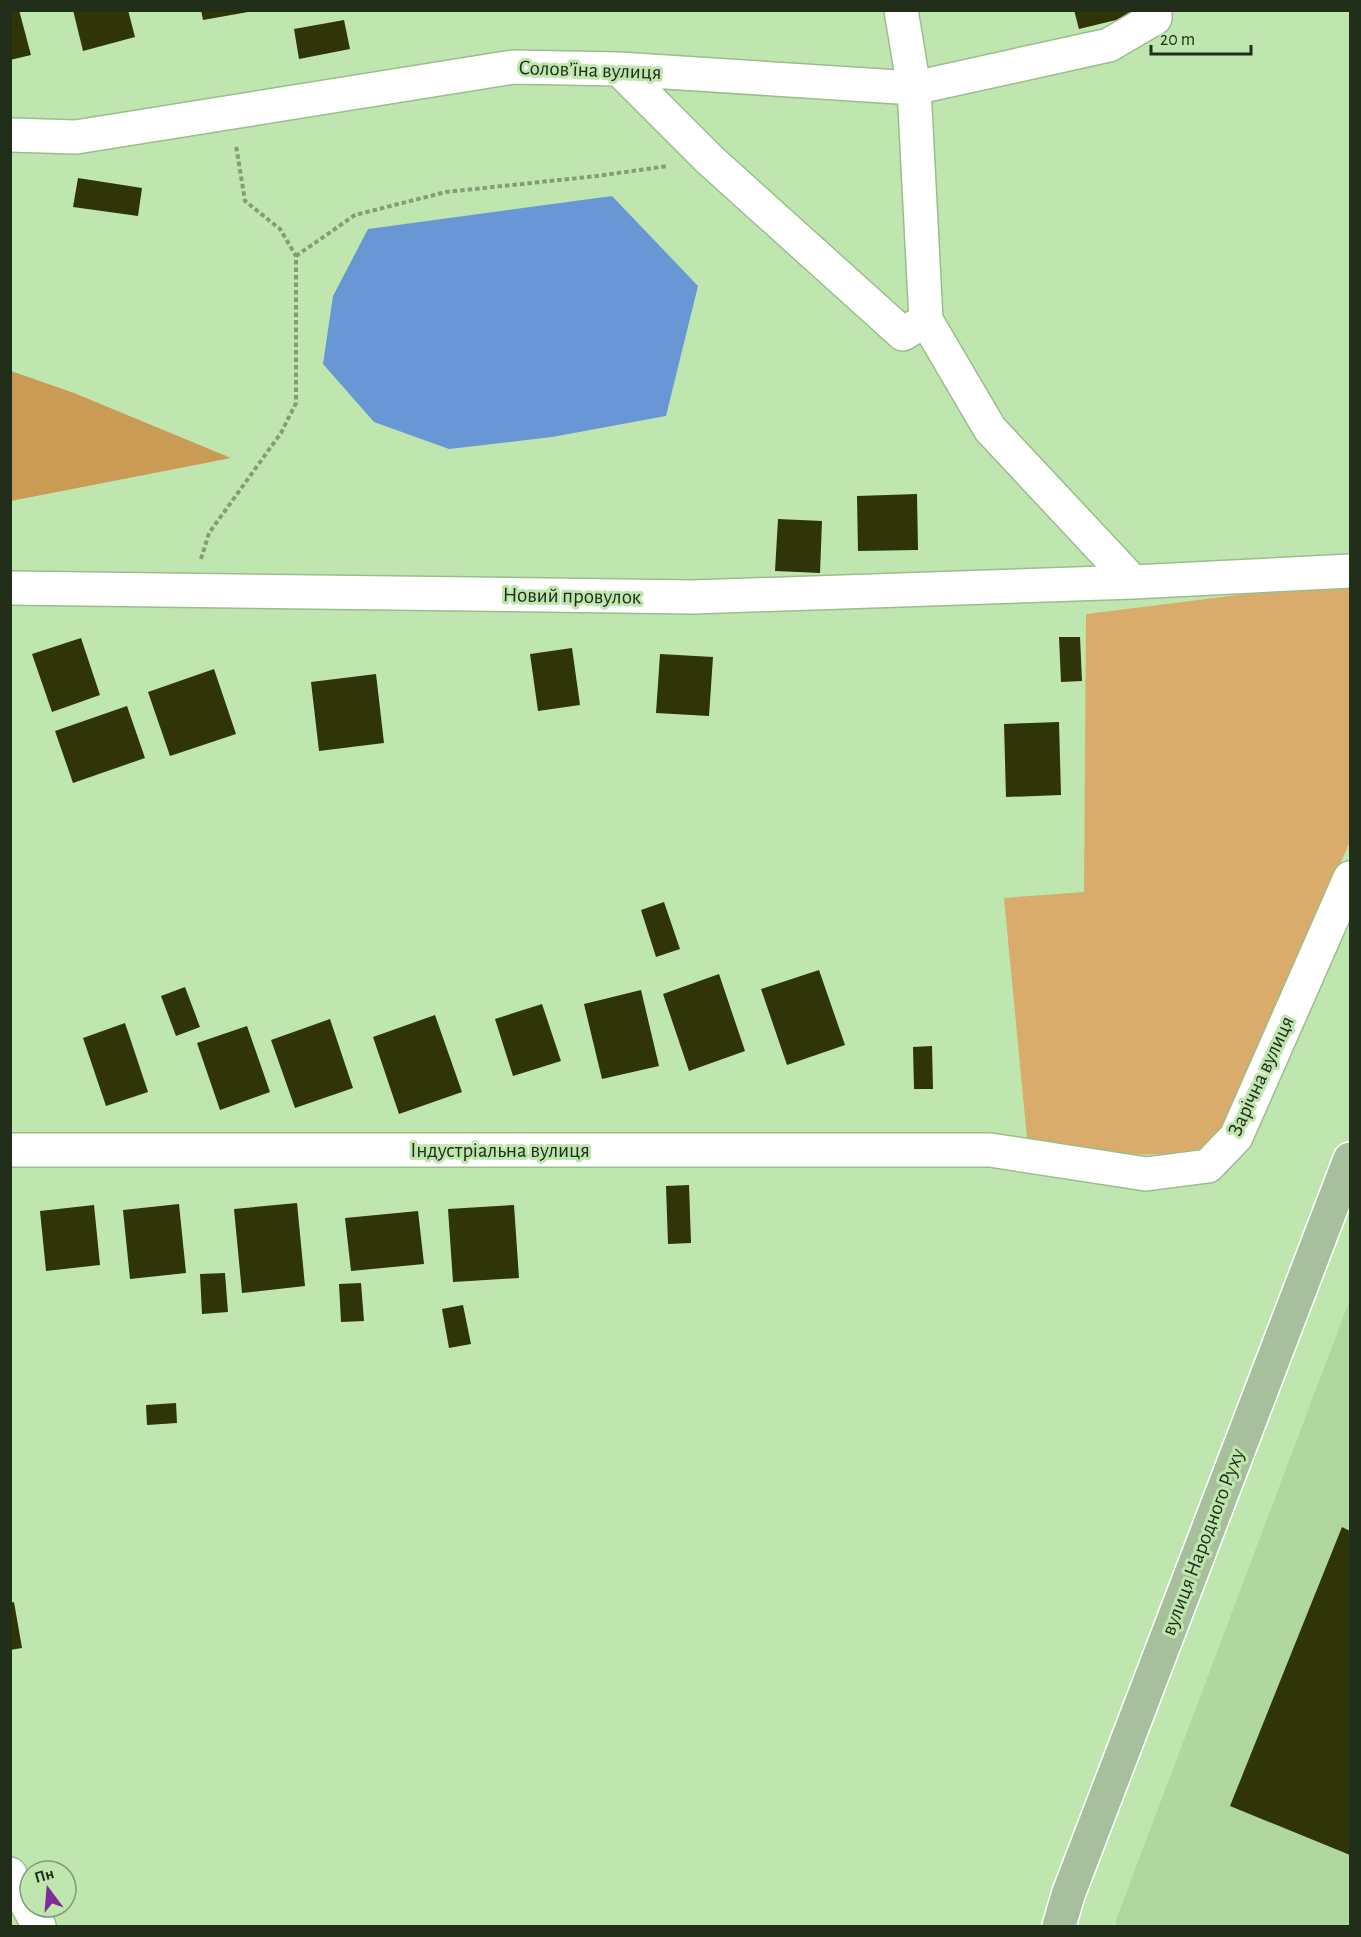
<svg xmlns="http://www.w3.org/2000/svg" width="1361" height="1937" font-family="'Alegreya Sans',sans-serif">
	<rect width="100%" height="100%" fill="#c0e6b0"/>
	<!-- built -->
	<path fill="#b0d89e" d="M1350 1299V1926H1116V1920Z"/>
	<!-- green -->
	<path fill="#d9ac6b" d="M1350 581V841L1230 1120 1198 1153 1124 1155 1027 1138 1004 898 1084 892 1086 614Z"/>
	<!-- forest -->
	<path fill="#ca9b55" d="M11 371 74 393 231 458 11 501Z"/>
	<!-- water -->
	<path fill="#6996d4" d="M612 196 698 286 666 416 552 437 449 449 374 422 323 364 333 296 368 229Z"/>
	<!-- building -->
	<path fill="#2f3409" d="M10 10H19L31 55 10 60Z
		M73 10H128L135 37 83 51Z
		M201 10H248V12L203 20Z
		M1074 10H1145V13L1079 29Z
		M344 20 350 49 299 59 294 29Z
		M78 178 142 188 138 216 73 207Z
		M917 494 918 550 858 551 857 496Z
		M778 519 822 521 820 573 775 571Z
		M1059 637H1080L1082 681 1061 682Z
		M81 638 100 695 52 712 32 654Z
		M572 648 580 705 538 711 530 654Z
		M660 654 713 657 709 716 656 713Z
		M214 669 236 734 170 756 148 692Z
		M376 674 384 743 319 751 311 682Z
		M127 706 145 758 73 783 55 731Z
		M1059 722 1061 795 1006 797 1004 724Z
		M664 902 680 949 656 957 641 910Z
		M819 970 845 1045 787 1065 761 989Z
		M719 974 745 1051 689 1071 663 994Z
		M185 987 200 1027 176 1036 161 996Z
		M641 990 659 1066 602 1079 584 1004Z
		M542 1004 561 1061 513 1076 495 1019Z
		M435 1015 462 1092 399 1114 373 1037Z
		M330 1019 353 1088 295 1108 271 1040Z
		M125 1023 148 1092 106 1106 83 1038Z
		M247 1026 270 1092 220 1110 197 1043Z
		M932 1046 933 1089H914L913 1047Z
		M689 1185 691 1243 668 1244 666 1186Z
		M297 1203 305 1286 242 1293 234 1209Z
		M179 1204 186 1273 130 1279 123 1210Z
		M94 1205 100 1265 46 1271 40 1211Z
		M514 1205 519 1278 453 1282 448 1209Z
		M418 1211 424 1264 351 1271 345 1218Z
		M225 1273 228 1312 202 1314 200 1274Z
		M361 1283 364 1321 341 1322 339 1284Z
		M463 1305 471 1344 449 1348 442 1309Z
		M176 1403 177 1423 147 1425 146 1405Z
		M1342 1527 1350 1531V1855L1230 1806Z
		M14 1602 22 1648 10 1650V1603Z"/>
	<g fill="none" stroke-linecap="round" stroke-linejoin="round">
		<!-- minor casing -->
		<g stroke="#9abe8b" stroke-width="36">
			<path id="minor" d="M901 10 914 88 926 320 990 429 1133 582
				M619 69 710 160 903 334 926 320
				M10 135 76 137 513 67 619 69 914 88 1109 45 1155 18V10
				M10 588 693 597 1133 582 1350 571
				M10 1150H990L1146 1174 1208 1166 1236 1137 1350 878
				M10 1874 39 1926"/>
		</g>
		<!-- major casing -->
		<g stroke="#fff" stroke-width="36">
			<path id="major" d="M1059 1926 1068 1895 1350 1159"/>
		</g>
		<!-- path -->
		<path stroke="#829e76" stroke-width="4" stroke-dasharray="4.5 3" stroke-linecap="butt" d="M296 256 355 215 446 192 597 176 668 166
			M201 559 209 533 281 433 296 403V256L280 229 245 201 236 145"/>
		<!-- minor -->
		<use href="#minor" stroke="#fff" stroke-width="33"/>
		<!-- major -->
		<use href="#major" stroke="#a8bf9d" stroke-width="33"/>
	</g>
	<g text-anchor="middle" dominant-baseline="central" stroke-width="6" stroke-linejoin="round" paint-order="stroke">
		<!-- street labels -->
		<g font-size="21" fill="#202e1a" stroke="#c0e6b0">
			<text transform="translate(590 70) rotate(2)">Соловʼїна вулиця</text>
			<text transform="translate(572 596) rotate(1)">Новий провулок</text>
			<text transform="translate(1261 1076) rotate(-65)">Зарічна вулиця</text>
			<text x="500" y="1150">Індустріальна вулиця</text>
			<text transform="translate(1203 1542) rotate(-69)">вулиця Народного Руху</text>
		</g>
	</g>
	<!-- border -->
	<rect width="1361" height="1937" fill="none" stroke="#202e1a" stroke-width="24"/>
	<!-- north arrow -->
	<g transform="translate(48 1889) rotate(344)"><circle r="28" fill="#c0e6b0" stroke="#809c74" stroke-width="1.5"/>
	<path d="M0-4.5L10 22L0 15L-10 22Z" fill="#7f2c9b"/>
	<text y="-9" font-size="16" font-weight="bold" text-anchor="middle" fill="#202e1a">Пн</text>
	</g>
	<!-- scale -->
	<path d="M1151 45v9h100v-9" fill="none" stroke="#202e1a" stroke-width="3"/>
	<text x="1160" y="45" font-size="18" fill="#202e1a" stroke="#c0e6b0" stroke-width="4.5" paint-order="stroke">20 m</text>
</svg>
